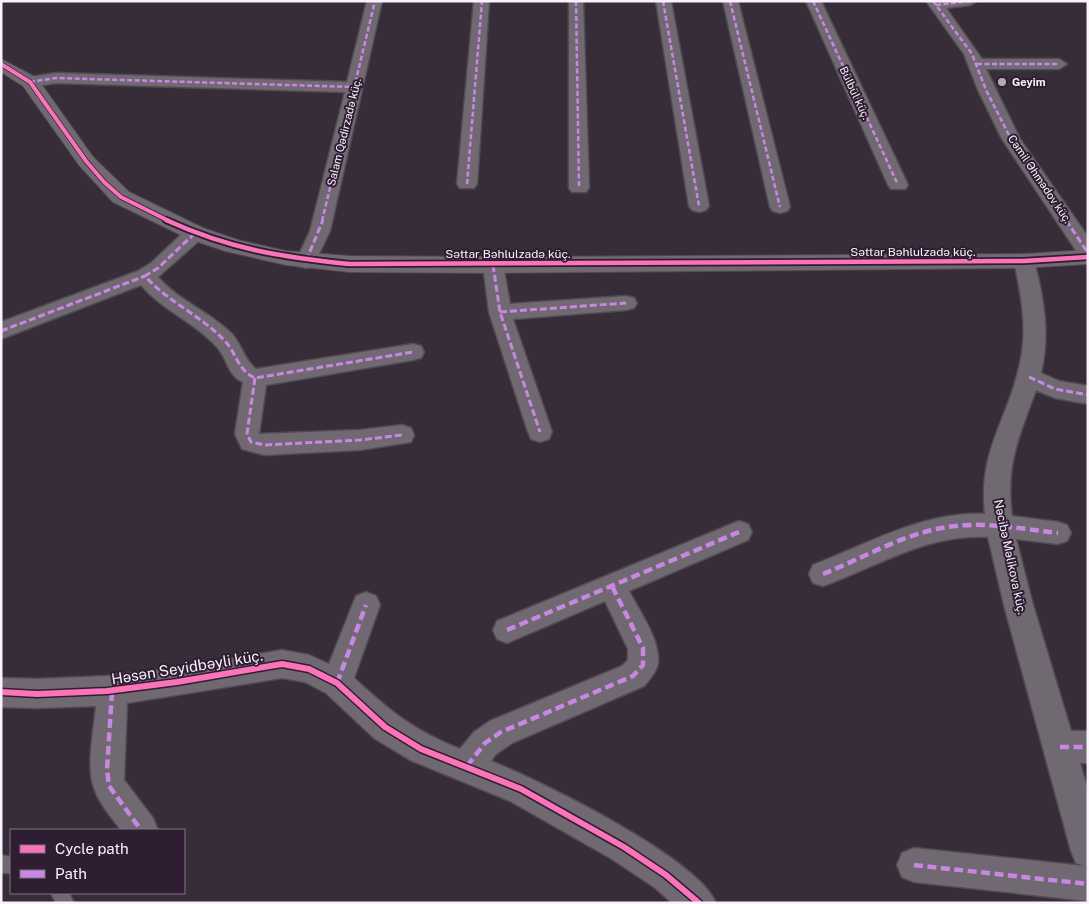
<svg xmlns="http://www.w3.org/2000/svg" width="1089" height="904" font-family="'Public Sans',sans-serif">
	<rect width="100%" height="100%" fill="#362d38"/>
	<g fill="none" stroke-linecap="round" stroke-linejoin="round">
		<!-- service casing -->
		<g stroke="#524a53" stroke-width="3">
			<path id="service" d="M1 855 11 857V873H1Z
				M51 893H69L74 903H56Z"/>
		</g>
		<!-- minor casing -->
		<g stroke="#524a53" stroke-width="3">
			<path id="minor" d="M367 1H382L330 231 313 266 306 268 299 266 296 261 310 231 345 92 56 83 30 87 24 86 22 82 24 78 56 73 347 82Z
				M474 1H489L477 184 474 188H460L457 184Z
				M569 1H583L589 188 586 192H572L569 188Z
				M656 1H671L709 206 706 210 699 212 692 210 689 206Z
				M723 1H738L790 207 787 211 780 213 773 211 770 207Z
				M806 1H821L908 185 905 189H891L888 185Z
				M926 1H977L970 5 946 8 982 59H1059L1067 64 1059 69H986L1020 139 1088 237V260L1081 258 1002 139 978 90 964 54Z
				M195 227 202 228 205 233 202 238 158 277C179 301 210 312 232 334 242 345 244 360 256 369L413 344 421 346 424 352 421 358 413 360 266 385 259 434 360 430 402 425 411 428 414 435 411 442 360 450 264 455 242 449 235 434 243 382C227 375 227 357 216 346 194 322 162 310 141 285L1 339V322L138 271 151 263 188 228Z
				M1024 254 1031 256 1034 261C1044 298 1050 335 1041 373L1059 381 1088 386V404L1055 398 1036 390C1019 437 1005 465 1012 516L1058 522 1067 525 1071 533 1067 541 1058 544 1016 539 1033 605 1071 731H1088V763H1080L1088 791V901L914 882 902 877 897 865 902 853 914 848 1084 866 1076 863 1071 851 1004 605 988 537C926 534 879 566 823 586L813 583 809 574 813 565C868 544 924 511 985 514 978 449 1008 421 1020 363 1028 329 1021 294 1014 261L1017 256Z
				M493 258 500 260 503 265 510 304 626 296 634 298 637 303 634 308 626 310 513 319 552 432 549 439 540 442 531 439 528 432 489 312 483 265 486 260Z
				M739 521 748 524 752 532 748 540 629 591C639 610 664 646 657 667 654 675 649 680 644 686L512 743 496 754 491 761C539 780 698 858 716 903H672L654 887 612 859 510 801 410 760 374 738 326 693 305 682 282 678 127 703 124 780 153 818 158 830H121C111 817 99 803 94 788 86 766 94 729 96 706L37 708 1 707V678L37 679 107 676 177 668 282 650 309 655 329 664 356 596 366 592 376 596 380 605 354 678C391 712 413 730 460 749L474 732 490 721 622 666 628 660V649L605 601 507 643 497 639 493 630 497 621Z"/>
		</g>
		<!-- tertiary casing -->
		<g stroke="#524a53" stroke-width="2">
			<path id="tertiary" d="M1 59 37 78 93 157 129 192 203 228 238 240 286 251 349 256 493 257 1024 254 1088 250V264L1024 268 493 273 349 272 286 265 225 251 187 238 113 202 79 165 23 86 1 72Z"/>
		</g>
		<!-- service -->
		<use href="#service" fill="#716972" fill-rule="evenodd"/>
		<!-- minor -->
		<use href="#minor" fill="#716972" fill-rule="evenodd"/>
		<!-- tertiary -->
		<use href="#tertiary" fill="#716972" fill-rule="evenodd"/>
		<!-- quiet-far2 -->
		<path stroke="#c787e3" stroke-width="2.5" stroke-dasharray="5 2.5" stroke-linecap="butt" d="M576 1 579 188
			M663 1 699 206
			M730 1 780 207
			M813 1 898 185
			M933 1 972 54 986 90 1011 139 1067 221
			M936 5 970 1
			M977 64H1059
			M30 82 56 78 355 87
			M467 184 482 1
			M322 221 375 1"/>
		<!-- quiet-far1 -->
		<path stroke="#c787e3" stroke-width="3" stroke-dasharray="7 3" stroke-linecap="butt" d="M1066 220 1088 253
			M195 233 158 268 145 276C168 302 200 315 224 340 237 353 237 370 255 378L413 352
			M306 261 323 220
			M493 265 500 312 540 432
			M500 312 626 303
			M1 331 145 276
			M1029 377 1055 389 1088 395
			M255 378 247 434 251 442 264 445 360 440 402 435"/>
		<!-- quiet -->
		<path stroke="#c787e3" stroke-width="4.5" stroke-dasharray="9 4.5" stroke-linecap="butt" d="M823 574C863 558 905 533 948 527 984 521 1022 529 1058 533
			M507 630 739 532
			M337 683 366 605
			M112 692 107 769 109 786 141 830
			M1060 747H1088
			M467 766 485 743 501 732 633 676 643 665V648L612 586
			M914 865 1088 884"/>
		<!-- cycleway-far2 casing -->
		<g stroke="#2f1e32" stroke-width="5.5">
			<path id="cycleway-far2" d="M1 64 30 82 86 161 104 182 121 197 169 221"/>
		</g>
		<!-- cycleway-far1 casing -->
		<g stroke="#2f1e32" stroke-width="8">
			<path id="cycleway-far1" d="M166 220C230 249 280 257 349 264L1024 261 1088 257"/>
		</g>
		<!-- cycleway casing -->
		<g stroke="#2f1e32" stroke-width="9">
			<path id="cycleway" d="M1 692 37 694 107 691 177 682 282 664 309 669 337 683 385 727 421 749 521 789 624 847 666 875 699 903"/>
		</g>
		<!-- cycleway-far2 -->
		<use href="#cycleway-far2" stroke="#fb73b8" stroke-width="4"/>
		<!-- cycleway-far1 -->
		<use href="#cycleway-far1" stroke="#fb73b8" stroke-width="4.5"/>
		<!-- cycleway -->
		<use href="#cycleway" stroke="#fb73b8" stroke-width="6"/>
	</g>
	<!-- markers -->
	<circle fill="#b6acb8" stroke="#2f1e32" stroke-width="2" cx="1002" cy="82" r="5"/>
	<g text-anchor="middle" dominant-baseline="central" stroke-width="4" stroke-linejoin="round" paint-order="stroke">
		<!-- far-poi labels -->
		<g font-size="11" font-weight="bold" fill="#fbf0fd" stroke="#2f1e32" text-anchor="start">
			<text x="1012" y="82">Geyim</text>
		</g>
		<!-- far-street labels -->
		<g font-size="11" fill="#fbf0fd" stroke="#2f1e32">
			<text transform="translate(855 93) rotate(65)">Bülbül küç.</text>
			<text transform="translate(344 132) rotate(-76)">Salam Qədirzadə küç.</text>
			<text transform="translate(1040 179) rotate(56)">Cəmil Əhmədov küç.</text>
		</g>
		<!-- street labels -->
		<g font-size="12" fill="#fbf0fd" stroke="#2f1e32">
			<text x="913" y="252">Səttar Bəhlulzadə küç.</text>
			<text x="508" y="254">Səttar Bəhlulzadə küç.</text>
			<text transform="translate(1010 557) rotate(78)">Nəcibə Məlikova küç.</text>
		</g>
		<!-- near-street labels -->
		<g font-size="15" fill="#fbf0fd" stroke="#2f1e32">
			<text transform="translate(187 667) rotate(-9)">Həsən Seyidbəyli küç.</text>
		</g>
	</g>
	<!-- border -->
	<rect width="1089" height="904" fill="none" stroke="#fbf0fd" stroke-width="5"/>
	<!-- legend -->
	<rect x="10" y="829" width="175" height="65" fill="#2f1e32" stroke="#817283"/>
	<rect x="20" y="845" width="25" height="8" fill="#fb73b8" stroke="#817283"/>
	<text x="55" y="854" font-size="15" fill="#fbf0fd">Cycle path</text>
	<rect x="20" y="870" width="25" height="8" fill="#c787e3" stroke="#817283"/>
	<text x="55" y="879" font-size="15" fill="#fbf0fd">Path</text>
</svg>
